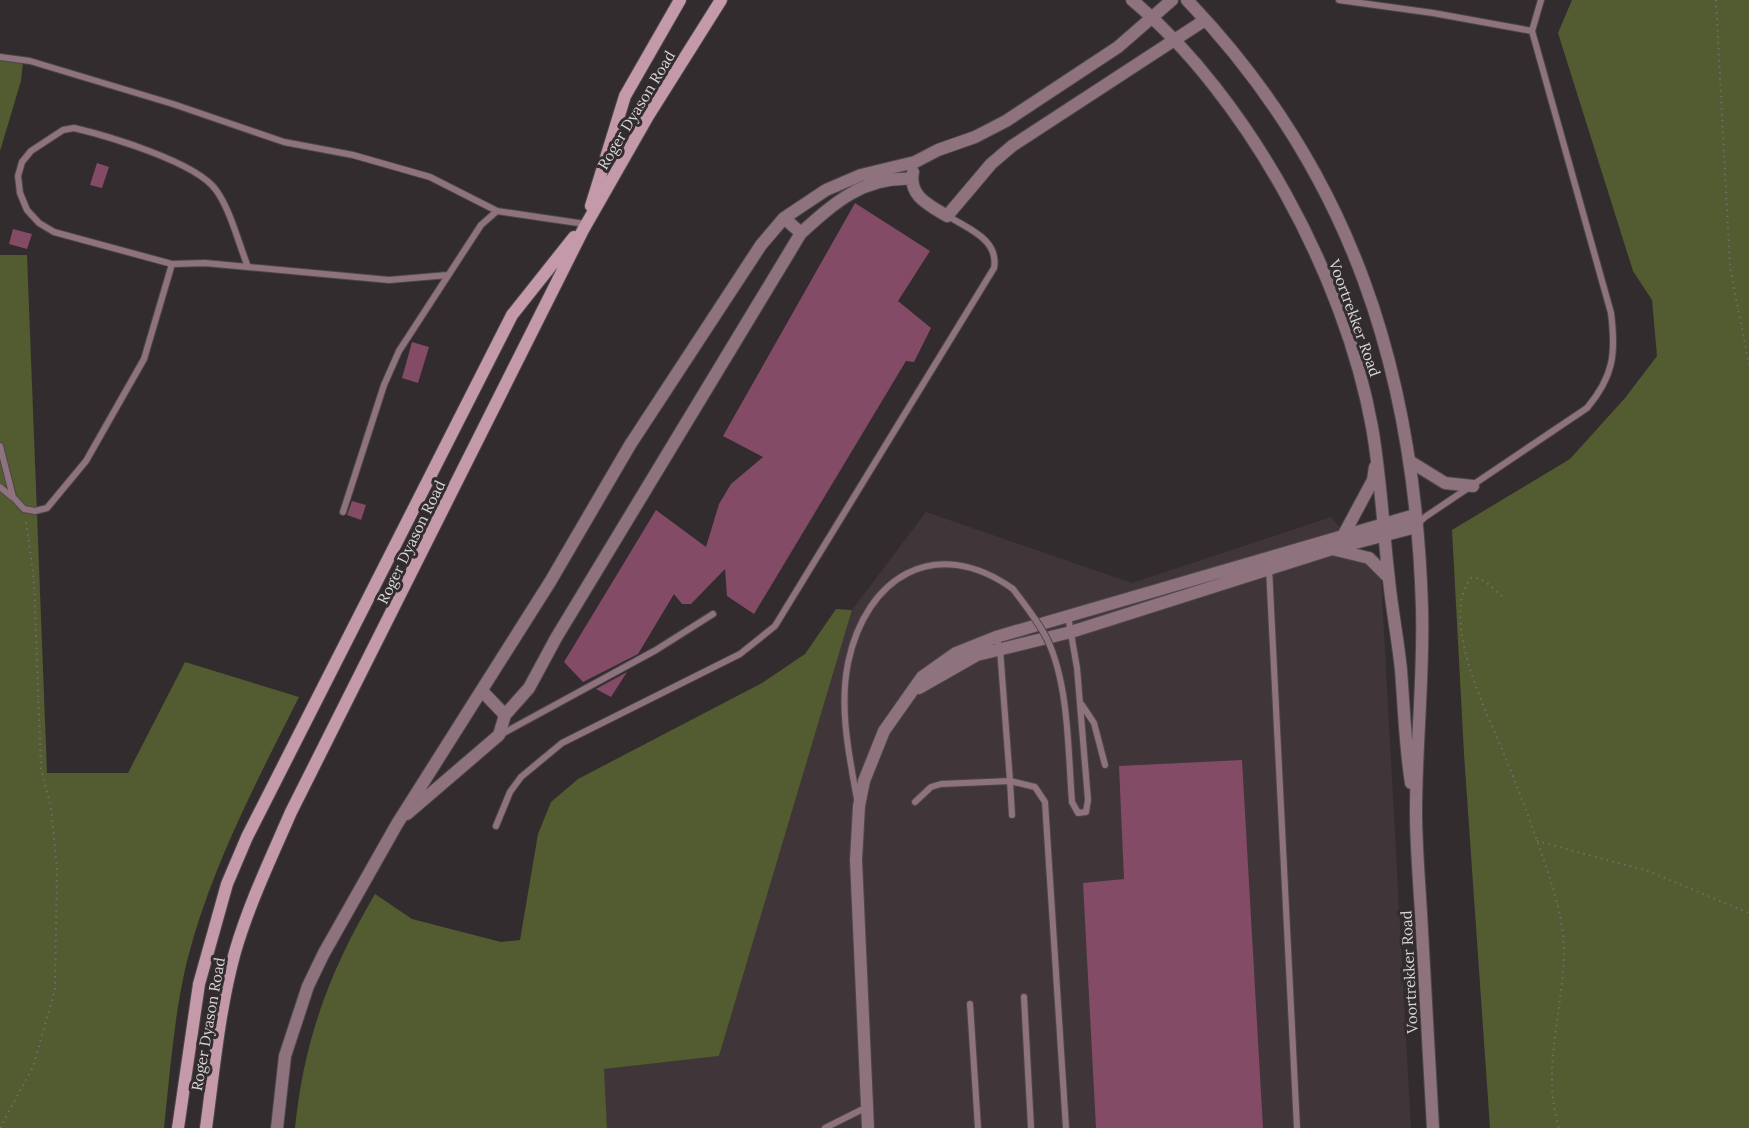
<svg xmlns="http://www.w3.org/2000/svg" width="1749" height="1128" font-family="Lora,serif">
	<rect width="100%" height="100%" fill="#322c2e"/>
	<!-- built -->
	<path fill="#403539" d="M926 512 1132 583 1331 517 1381 576 1411 1128H607L603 1069 719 1056 852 610Z"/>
	<!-- green -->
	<path fill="#525c30" d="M1572 0H1749V1128H1490L1464 754 1452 530 1570 459 1625 398 1657 356 1652 300 1633 271 1558 33Z
		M0 55 23 62 21 81 0 151Z
		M0 255H27L47 773H128L185 662 299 697C256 783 211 867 187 961 174 1015 170 1073 164 1128H0Z
		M836 609 852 610 719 1056 604 1069 607 1128H295C304 1039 330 970 375 894L412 919 501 942 520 940 538 834 551 802 578 779 762 683 805 654Z"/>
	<!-- building -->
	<path fill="#834b65" d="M97 163 109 167 102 188 90 185Z
		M855 203 930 251 898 301 931 328 914 362 906 361 754 614 727 596 725 569 691 604H682L674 594 638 654 583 682 564 662 656 510 706 547 719 504 731 484 763 457 723 436Z
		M13 229 32 234 27 249 9 244Z
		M412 342 429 347 418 383 402 378Z
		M352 501 366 505 361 520 347 515Z
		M627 672 611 697 596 689Z
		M1242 760 1263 1128H1096L1083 883 1124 879 1119 766Z"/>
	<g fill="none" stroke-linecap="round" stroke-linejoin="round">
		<!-- service casing -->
		<g stroke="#4d4749" stroke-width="8">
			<path id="service" d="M1339 0 1433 13 1532 31 1541 0
				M0 57 30 61 173 104 284 142 353 155 430 177 497 211 585 224
				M248 267C238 242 231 211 216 190 196 162 108 136 74 128L63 130 31 151 22 162 18 176 20 193 27 210 39 223 54 232 172 264 205 263 389 280 448 275
				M0 446 13 497 24 509 35 511 47 508 86 461 144 359 172 264
				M0 487 12 497
				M343 512 384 385 399 351 481 225 497 211
				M1417 525 1425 517 1587 408C1614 376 1616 353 1611 313L1532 31
				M1269 568 1297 1128
				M1068 616 1077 668 1088 800 1086 812 1078 813 1072 802
				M996 637 1000 649 1010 781 1035 787 1045 802 1066 1128
				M1082 705 1094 723 1105 765
				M500 735 656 650 713 614
				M857 799C849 755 839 708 848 663 866 576 936 534 1013 589
				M915 802 931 787 941 784 1010 781 1012 815
				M496 826 510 792 521 777 562 743 740 654 775 626 994 268C999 239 968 229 948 216
				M1024 997 1031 1128
				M970 1004 978 1128
				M825 1128 867 1107"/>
		</g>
		<!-- minor casing -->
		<g stroke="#4d4749" stroke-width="14">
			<path id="minor" d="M913 172C908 196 929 205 947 216L991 164 1012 146 1205 20
				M784 218 801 233
				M919 688 977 655 1071 632 1332 549 1416 527
				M482 691 505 715 529 688 556 638 801 233C834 203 864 176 912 179
				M407 814 499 735 505 715
				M277 1128 285 1056 308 986 324 953 397 824 550 582 630 445 761 245 784 218 826 190 861 175 915 162 938 150 975 137 1006 121 1118 47 1172 0
				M868 1128 856 860 859 806 864 781 884 731 922 677 956 653 996 637 1415 515"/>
		</g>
		<!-- tertiary casing -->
		<g stroke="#4d4749" stroke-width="14">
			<path id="tertiary" d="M1132 0C1249 98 1345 278 1372 427 1381 478 1383 529 1389 580 1392 610 1398 640 1401 670 1404 708 1405 745 1411 783
				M1187 0C1352 172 1415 373 1422 608 1424 676 1416 744 1416 812 1416 845 1419 879 1421 913 1425 985 1429 1056 1433 1128
				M1411 462 1445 483 1473 486
				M1344 534 1373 480 1375 467
				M1332 549 1369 558 1389 578"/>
		</g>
		<!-- secondary casing -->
		<g stroke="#4d4749" stroke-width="14">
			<path id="secondary" d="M591 206 625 96 680 0
				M178 1128 199 984 227 884 247 837 512 315 574 237
				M206 1128C214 1069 219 1010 235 952 249 904 271 858 291 812L583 230 648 116 721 0"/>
		</g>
		<!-- path -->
		<path stroke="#716c6e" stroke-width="2" stroke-dasharray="1.5 4.5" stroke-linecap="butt" d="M1716 0 1730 267 1749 365
			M1502 596C1493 589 1483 576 1471 578 1439 618 1487 713 1504 754 1516 783 1527 813 1538 843 1550 879 1564 914 1564 953 1563 1012 1541 1070 1559 1128
			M1537 841 1648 871 1749 913
			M0 1128 33 1067 55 989 57 867 51 808 41 769 34 581 26 521"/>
		<!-- service -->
		<use href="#service" stroke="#8e737e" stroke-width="6"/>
		<!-- minor -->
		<use href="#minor" stroke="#8e737e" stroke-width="12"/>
		<!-- tertiary -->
		<use href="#tertiary" stroke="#8e737e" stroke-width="12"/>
		<!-- secondary -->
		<use href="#secondary" stroke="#c49aab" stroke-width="12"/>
		<!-- service-bridge casing -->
		<g stroke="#4d4749" stroke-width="8" stroke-linecap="butt">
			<path id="service-bridge" d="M1013 589C1025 605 1038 621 1047 639 1069 684 1068 752 1072 802"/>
		</g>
		<!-- service-bridge -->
		<use href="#service-bridge" stroke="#8e737e" stroke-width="6"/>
	</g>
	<g text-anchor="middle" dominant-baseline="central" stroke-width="6" stroke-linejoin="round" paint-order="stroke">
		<!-- street labels -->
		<g font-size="15" fill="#d9d6d7" stroke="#322c2e">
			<text transform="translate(636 110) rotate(-59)">Roger Dyason Road</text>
			<text transform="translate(1355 318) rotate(70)">Voortrekker Road</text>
			<text transform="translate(411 542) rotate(-64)">Roger Dyason Road</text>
			<text transform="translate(1409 972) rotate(-93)">Voortrekker Road</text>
			<text transform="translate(208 1024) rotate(-80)">Roger Dyason Road</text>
		</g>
	</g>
</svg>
